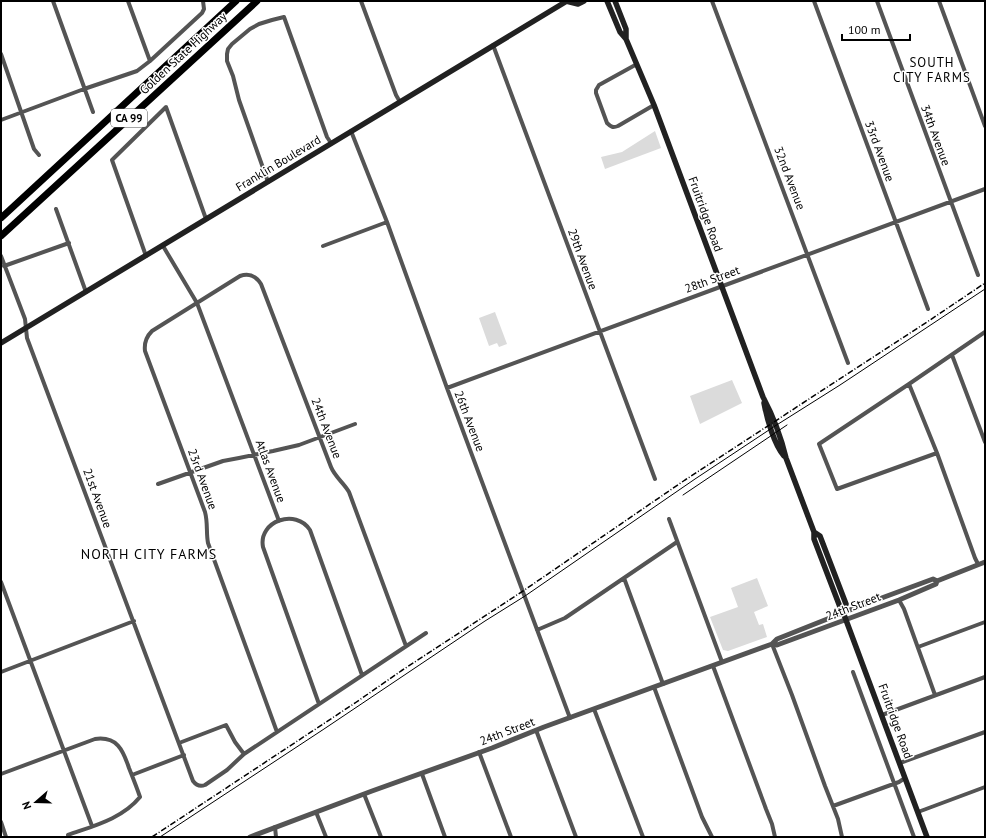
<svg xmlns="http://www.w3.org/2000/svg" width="986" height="838" font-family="'PT Sans',sans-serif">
	<rect width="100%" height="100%" fill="#fff"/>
	<!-- green -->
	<path fill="#dbdbdb" d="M655 131 661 148 605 169 601 157 622 152Z
		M495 312 507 344 499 347 497 343 489 346 479 318Z
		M732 380 742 403 700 424 690 396Z
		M757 578 768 606 754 612 759 625 763 624 767 637 728 651 723 650 710 617 738 607 731 588Z"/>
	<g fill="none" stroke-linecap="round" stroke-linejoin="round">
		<!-- minor -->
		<path stroke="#545454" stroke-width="4" d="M53 1 93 112
			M128 1 150 61
			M361 1 396 95 400 102
			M712 1 848 363
			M814 1 928 309
			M877 1 978 275
			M939 1 985 126
			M493 45 655 479
			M1 54 34 149 39 155
			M637 64 599 85 596 90V93L607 123C611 127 613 128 618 126L654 105
			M1 120 84 89 137 71 150 61 202 13 204 9 203 1
			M351 131 387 222 447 388 570 718
			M268 182 239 100 233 76 227 61V54L228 49 232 44 250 29 259 24 272 20 284 17 327 137 331 143
			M56 209 86 292
			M163 246 197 303 279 521
			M323 246 387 222
			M1 256 25 319 27 338 193 781C196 785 200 787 205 785L227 770 244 754 426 633
			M146 256 112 160 166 107 206 219
			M4 266 69 243
			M952 355 985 442
			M909 384 937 453 975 558 978 564
			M447 388 985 189
			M937 453 837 489 819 444 909 384 985 332
			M158 484 223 461 239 458 273 451 299 445 355 424
			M669 519 722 662
			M624 578 663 684
			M1 582 92 826
			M899 600 904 609 935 695
			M537 630 565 618 677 542
			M772 644 792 695 825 786 838 819 842 837
			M918 647 985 622
			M713 666 766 809 772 824 775 837
			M1 672 134 621
			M853 672 914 837
			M654 687 702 817 712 837
			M319 704 263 547C258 521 296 508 310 530L362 675
			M594 709 643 837
			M882 715 985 677
			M536 730 576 837
			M277 732 208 543C206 533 208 523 205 512L145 351C144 343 146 337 152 331L240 276C249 273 256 276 261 284L331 467C335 477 344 483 349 492L406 646
			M179 743 226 725 235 742 244 754
			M479 752 511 837
			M900 763 985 732
			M1 774 95 739C117 736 123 750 129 768 133 778 137 788 140 797 122 819 93 826 68 835
			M422 774 445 837
			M132 775 184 755
			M364 794 381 837
			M833 806 899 782 905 778
			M316 812 326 837
			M918 812 985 787
			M1 822 6 837
			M275 827 276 837"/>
		<!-- tertiary -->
		<path stroke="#545454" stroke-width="5" d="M772 644 777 645 899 600 936 584 937 581 985 562
			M250 837 372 791 492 748 544 727 772 644 777 639 860 606 933 579 937 581"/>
		<!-- secondary -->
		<path stroke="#212121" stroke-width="5.5" d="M566 1 578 4 584 1
			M607 1 620 32 626 39 654 105 763 397C773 416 781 437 786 458L814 532V539L840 607 843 612 927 837
			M615 1 626 29V39
			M1 343 567 1
			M764 403C767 419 774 444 784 456
			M814 532 820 536 846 604 843 612"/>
		<!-- motorway -->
		<path stroke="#000" stroke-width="7" d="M1 218 236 1
			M1 236 257 1"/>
		<!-- tram -->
		<path stroke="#000" stroke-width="1" d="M683 495 787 425
			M160 837 324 729 485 621 525 596 695 479 775 426 840 385 985 289"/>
		<!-- rail -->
		<path stroke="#000" stroke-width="1.5" stroke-dasharray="6 2 1 2" stroke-linecap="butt" d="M152 837 355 703 401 671 523 591 685 480 930 320 985 283"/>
	</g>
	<g text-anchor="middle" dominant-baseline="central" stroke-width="3" stroke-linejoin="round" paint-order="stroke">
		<!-- shield labels -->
		<rect fill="#fff" stroke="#4c4c4c" stroke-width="1" x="111" y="109" width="36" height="18" rx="3"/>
		<g font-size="11" font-weight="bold" fill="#000">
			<text x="129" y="118">CA 99</text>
		</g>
		<!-- street labels -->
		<g font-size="12" fill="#000" stroke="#fff">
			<text transform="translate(183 53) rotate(-43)">Golden State Highway</text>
			<text transform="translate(936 135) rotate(70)">34th Avenue</text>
			<text transform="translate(880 151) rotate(70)">33rd Avenue</text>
			<text transform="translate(278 163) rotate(-31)">Franklin Boulevard</text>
			<text transform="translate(790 178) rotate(69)">32nd Avenue</text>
			<text transform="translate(706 214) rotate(70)">Fruitridge Road</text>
			<text transform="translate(583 259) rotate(70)">29th Avenue</text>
			<text transform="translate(712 279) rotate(-20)">28th Street</text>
			<text transform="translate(470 421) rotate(69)">26th Avenue</text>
			<text transform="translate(327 428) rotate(69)">24th Avenue</text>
			<text transform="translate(271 471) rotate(70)">Atlas Avenue</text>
			<text transform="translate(203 479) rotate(70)">23rd Avenue</text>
			<text transform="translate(98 498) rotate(70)">21st Avenue</text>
			<text transform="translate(853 606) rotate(-21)">24th Street</text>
			<text transform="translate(896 721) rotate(70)">Fruitridge Road</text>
			<text transform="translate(507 731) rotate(-21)">24th Street</text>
		</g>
		<!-- neighbourhood labels -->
		<g font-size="13" letter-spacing="1" fill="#000" stroke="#fff">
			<text x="932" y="62">SOUTH<tspan x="932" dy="15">CITY FARMS</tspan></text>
		</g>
		<!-- quarter labels -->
		<g font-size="14" letter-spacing="1" fill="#000" stroke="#fff">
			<text x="149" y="554">NORTH CITY FARMS</text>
		</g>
	</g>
	<!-- border -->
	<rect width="986" height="838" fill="none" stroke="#000000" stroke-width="4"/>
	<!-- north arrow -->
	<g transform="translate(36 802) rotate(250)" stroke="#ffffff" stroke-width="3" paint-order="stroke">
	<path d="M0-3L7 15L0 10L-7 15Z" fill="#000000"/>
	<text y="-6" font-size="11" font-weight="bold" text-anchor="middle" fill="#000000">N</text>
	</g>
	<!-- scale -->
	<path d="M842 34v6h68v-6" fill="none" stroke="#000000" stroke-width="2"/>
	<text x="848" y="34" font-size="12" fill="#000000" stroke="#ffffff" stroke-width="3" paint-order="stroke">100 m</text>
</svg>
